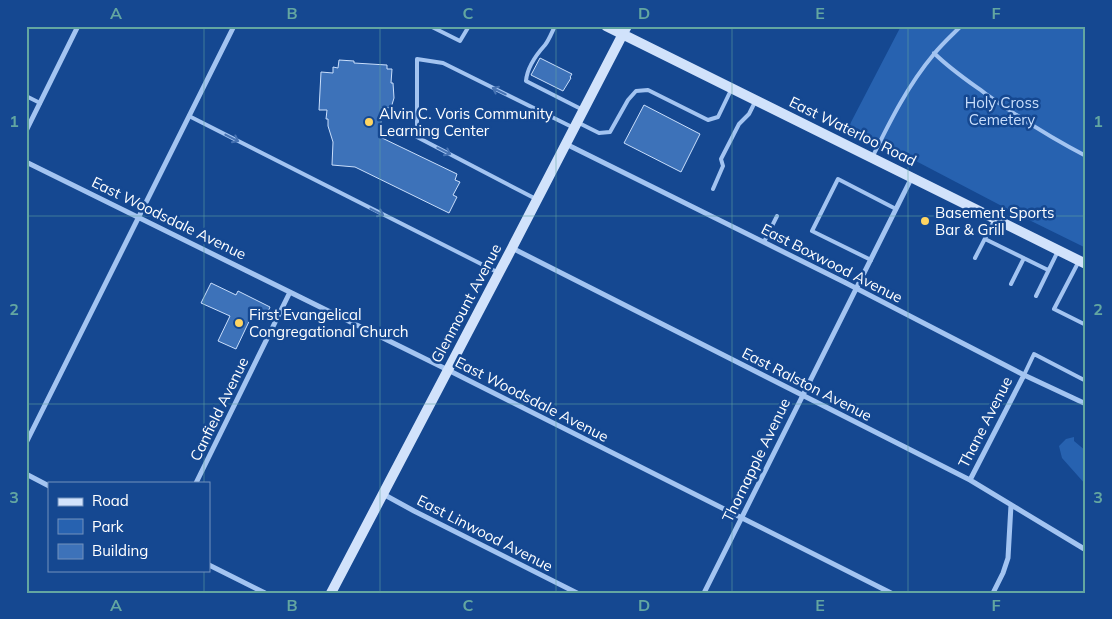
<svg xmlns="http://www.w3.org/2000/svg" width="1112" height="619" font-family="Mulish,sans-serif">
	<rect width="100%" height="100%" fill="#154891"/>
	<!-- green -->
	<path fill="#2762b0" d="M901 26H1086V248L1023 217 849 126Z
		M1074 437V441L1086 451V485L1062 458 1059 446 1066 439Z"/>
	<!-- building -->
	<path fill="#3d72b9" stroke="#cadffc" d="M540 58 572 74 570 77 571 78 563 91 531 75Z
		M339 60 354 61V63L387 65V69H392L391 83H393L394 98 391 108 382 107 380 137 457 174 455 180 460 182 453 195 457 197 449 213 355 167 332 165 333 142 328 126V119H326L327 110H319L321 72 333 73V67L338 68Z
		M644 105 700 134 681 172 624 143Z
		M211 283 236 295 238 291 270 307 266 317 254 311 236 349 218 341 230 316 201 303Z"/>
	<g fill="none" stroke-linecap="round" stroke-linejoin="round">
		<!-- lane -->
		<path stroke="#a3c4f1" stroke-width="4" d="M430 26 460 41 469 26
			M555 26C552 32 549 40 545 45 536 55 527 68 526 81L583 110
			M934 53C950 69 968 81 986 94 1018 117 1051 138 1086 156
			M26 96 40 103
			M189 116 497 272
			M579 123 599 133 610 132 628 100 636 91 648 90 708 120 718 117 731 90
			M872 158C890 121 908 85 934 54 942 44 952 35 961 26
			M713 189 723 166 721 159 739 124 749 114 755 102
			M536 199 417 137V59L443 63 572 127
			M985 239 1048 270
			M764 242 777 216
			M975 258 994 221
			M871 260 812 231 838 179 896 209
			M1079 261 1054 309 1086 325
			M1011 284 1024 258
			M1036 296 1058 251
			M1024 375 1034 354 1086 381"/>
		<!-- street -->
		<path stroke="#a3c4f1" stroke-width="5" d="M26 131 78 26
			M566 144 846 283 1024 375 1086 404
			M26 162 448 370 891 593
			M512 248 970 480 1086 550
			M26 443 234 26
			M26 474 49 486
			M970 480 1024 375
			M196 483 290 292
			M383 494 414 511 577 593
			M209 565 265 593
			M704 593 912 177
			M993 593 1003 573 1008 558 1011 505"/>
		<!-- secondary -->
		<path stroke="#d1e2fb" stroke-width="10" d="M606 26 1086 264
			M331 593 512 248 627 26"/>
	</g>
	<!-- one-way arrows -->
	<defs><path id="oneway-shaft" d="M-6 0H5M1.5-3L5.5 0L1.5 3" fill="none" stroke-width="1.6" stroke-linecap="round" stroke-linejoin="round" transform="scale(1.25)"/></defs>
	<g stroke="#4773b3">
		<use href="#oneway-shaft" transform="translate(499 91) rotate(-154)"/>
		<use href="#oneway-shaft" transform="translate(232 138) rotate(27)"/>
		<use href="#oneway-shaft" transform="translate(444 151) rotate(27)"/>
		<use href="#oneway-shaft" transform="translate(377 212) rotate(27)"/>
	</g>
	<!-- grid -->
	<path fill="none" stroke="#63a6a1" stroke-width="1" stroke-opacity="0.55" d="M204 26V483M380 26V593M556 26V593M732 26V593M908 26V593M26 216H1086M26 404H1086M204 570V593"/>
	<!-- markers -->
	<g fill="#ffd562" stroke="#154891" stroke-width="2">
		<circle cx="369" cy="122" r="5"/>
		<circle cx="925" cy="221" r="5"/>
		<circle cx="239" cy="323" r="5"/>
	</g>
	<g text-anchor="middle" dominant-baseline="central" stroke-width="5" stroke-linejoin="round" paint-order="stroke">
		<!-- park labels -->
		<g font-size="15" fill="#cadffc" stroke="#154891">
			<text x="1002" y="102">Holy Cross<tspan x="1002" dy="17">Cemetery</tspan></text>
		</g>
		<!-- poi labels -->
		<g font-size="15" fill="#fff" stroke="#154891" text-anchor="start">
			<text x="379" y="113">Alvin C. Voris Community<tspan x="379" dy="17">Learning Center</tspan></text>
			<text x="935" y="212">Basement Sports<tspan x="935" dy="17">Bar &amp; Grill</tspan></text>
			<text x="249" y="314">First Evangelical<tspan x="249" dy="17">Congregational Church</tspan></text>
		</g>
		<!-- street labels -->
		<g font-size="15" fill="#fff" stroke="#154891">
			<text transform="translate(853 131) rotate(26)">East Waterloo Road</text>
			<text transform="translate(169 218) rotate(26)">East Woodsdale Avenue</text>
			<text transform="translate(832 263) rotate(27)">East Boxwood Avenue</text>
			<text transform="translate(466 303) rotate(-62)">Glenmount Avenue</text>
			<text transform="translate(807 384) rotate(27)">East Ralston Avenue</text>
			<text transform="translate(532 399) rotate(27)">East Woodsdale Avenue</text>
			<text transform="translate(219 409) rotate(-64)">Canfield Avenue</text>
			<text transform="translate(985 422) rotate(-63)">Thane Avenue</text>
			<text transform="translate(756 460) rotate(-64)">Thornapple Avenue</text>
			<text transform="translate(485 533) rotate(27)">East Linwood Avenue</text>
		</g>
	</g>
	<!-- border -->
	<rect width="1112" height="619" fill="none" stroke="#154891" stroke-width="55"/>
	<!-- legend -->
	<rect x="48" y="482" width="162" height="90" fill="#154891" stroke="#7391bd"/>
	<rect x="58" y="498" width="25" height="8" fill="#d1e2fb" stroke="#7391bd"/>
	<text x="92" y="506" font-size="15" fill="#ffffff">Road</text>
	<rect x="58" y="519" width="25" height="15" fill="#2762b0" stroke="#7391bd"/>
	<text x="92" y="532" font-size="15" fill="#ffffff">Park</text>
	<rect x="58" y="544" width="25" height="15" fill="#3d72b9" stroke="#7391bd"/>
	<text x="92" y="556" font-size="15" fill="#ffffff">Building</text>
	<rect x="28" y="28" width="1056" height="564" fill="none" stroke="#63a6a1" stroke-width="2"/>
	<g font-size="16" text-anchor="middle" font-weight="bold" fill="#63a6a1">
		<text x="116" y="19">A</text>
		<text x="292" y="19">B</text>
		<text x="468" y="19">C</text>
		<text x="644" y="19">D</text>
		<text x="820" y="19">E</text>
		<text x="996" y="19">F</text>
		<text x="14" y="127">1</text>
		<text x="1098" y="127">1</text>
		<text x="14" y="315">2</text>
		<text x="1098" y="315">2</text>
		<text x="14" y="503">3</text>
		<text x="1098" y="503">3</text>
		<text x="116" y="611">A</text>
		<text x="292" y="611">B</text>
		<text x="468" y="611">C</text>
		<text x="644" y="611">D</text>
		<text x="820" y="611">E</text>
		<text x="996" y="611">F</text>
	</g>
</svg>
